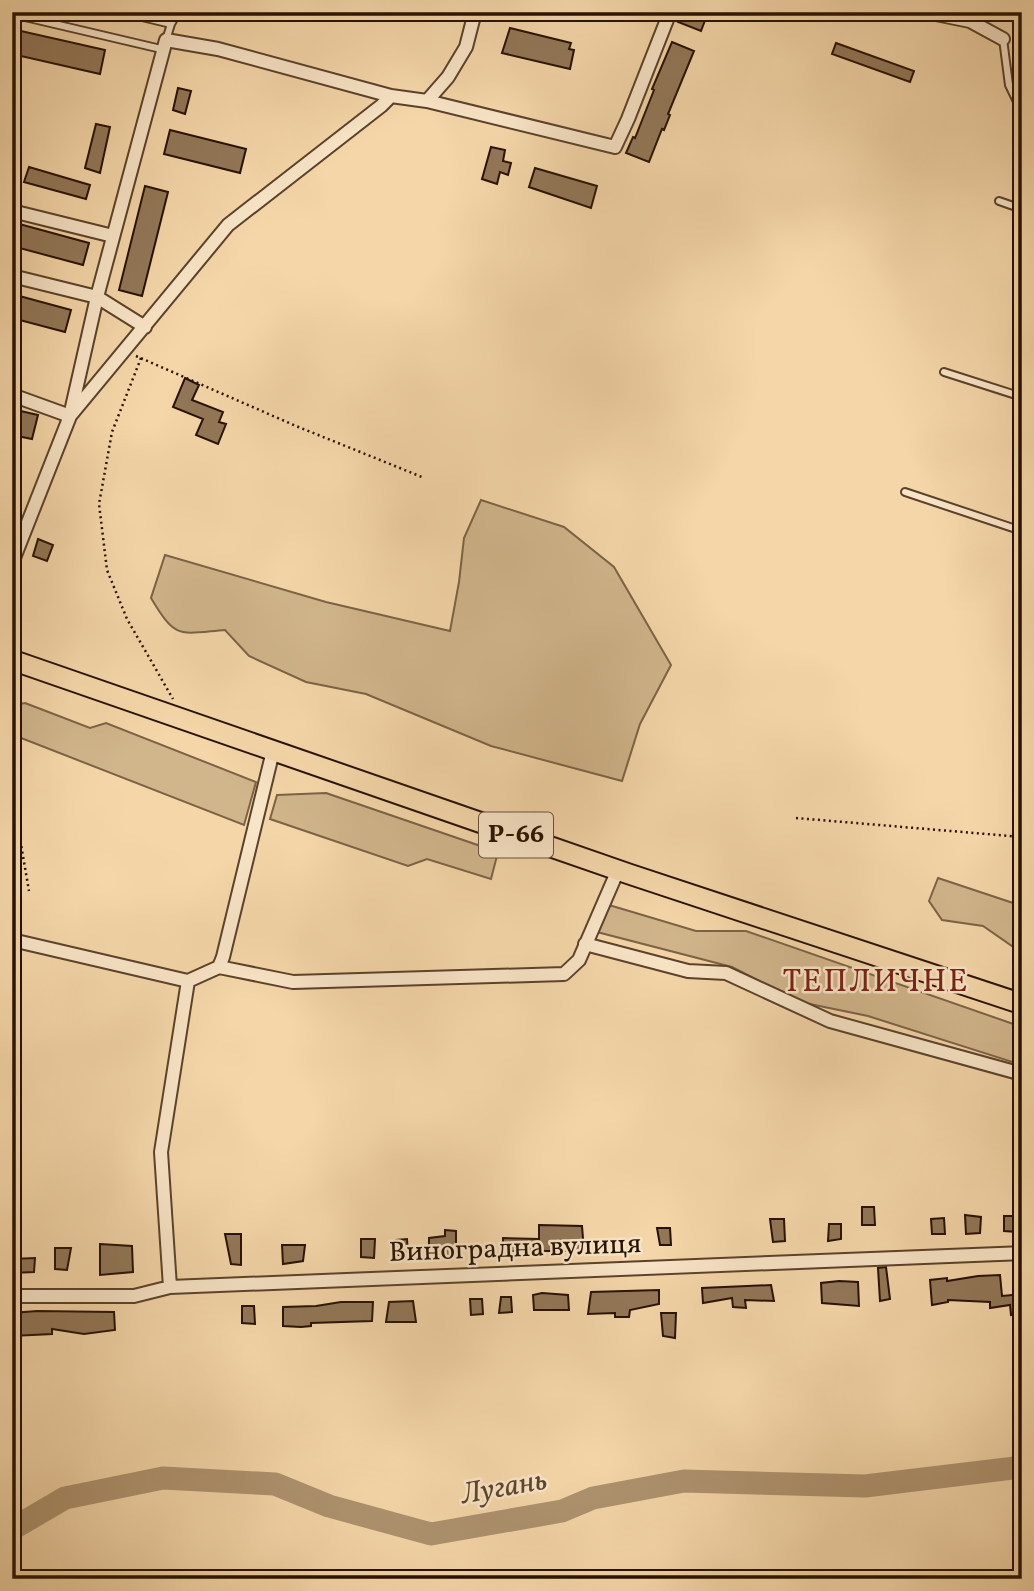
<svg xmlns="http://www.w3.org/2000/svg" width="1034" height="1591" font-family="Vollkorn,serif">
	<rect width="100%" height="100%" fill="#f4d6a8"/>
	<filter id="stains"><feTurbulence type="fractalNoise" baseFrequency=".00286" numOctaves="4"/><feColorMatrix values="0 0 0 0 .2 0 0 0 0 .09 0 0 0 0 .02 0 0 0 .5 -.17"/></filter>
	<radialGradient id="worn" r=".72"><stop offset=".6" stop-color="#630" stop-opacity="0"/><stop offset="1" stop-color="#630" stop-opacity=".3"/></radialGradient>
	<!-- green -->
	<path fill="#d1b58b" stroke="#7c6346" stroke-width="2" d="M481 500 564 527 614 567 671 665 640 724 622 781 491 746 366 694 306 682 249 656 225 630C179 634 176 640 151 598L165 555 326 602 450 631 459 582 464 538Z
		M25 703 90 728 106 723 256 782 244 825 16 736 15 705Z
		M326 793 498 852 491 879 427 859 408 866 270 819 277 795Z
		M938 878 1022 906V953L983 926 942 920 929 901Z
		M609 905 696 931H746L1022 1027V1065L868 1016 800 1002 732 967 597 932Z"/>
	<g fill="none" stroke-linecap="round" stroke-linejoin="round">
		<!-- river -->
		<path stroke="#ae936f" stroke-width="23" d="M12 1529 65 1498 163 1478 275 1484 329 1506 431 1534 562 1511 593 1498 684 1481 865 1486 1022 1467"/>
	</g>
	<!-- building -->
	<path fill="#927757" stroke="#271100" stroke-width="2" d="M682 12H699L707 15 701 31 678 22Z
		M510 28 571 43 569 49 574 50 570 69 502 53Z
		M12 29 105 50 100 74 12 54Z
		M672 42 694 51 668 114 670 115 664 130 662 129 649 162 626 153 633 137 635 138 654 90 652 89Z
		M836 43 914 71 910 82 832 54Z
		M178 88 191 91 185 114 173 110Z
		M96 124 110 127 100 173 85 168Z
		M170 130 246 149 240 173 164 154Z
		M491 147 505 150 503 161 511 163 508 175 500 172 497 184 482 179Z
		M29 167 90 185 86 199 24 182Z
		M535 168 597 186 591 208 529 187Z
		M145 186 168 192 142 296 119 290Z
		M12 222 89 243 83 265 12 246Z
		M12 294 71 310 65 332 12 318Z
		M185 378 199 385 192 400 223 412 219 422 226 424 218 444 196 435 203 419 173 407Z
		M12 409 38 415 32 439 12 435Z
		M38 539 53 545 47 561 33 556Z
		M862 1207H874L875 1225H862Z
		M965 1215 981 1217 980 1233 966 1234Z
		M1004 1216H1017L1019 1232 1004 1231Z
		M944 1218 945 1234H932L931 1219Z
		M770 1219H784L785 1241 773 1242Z
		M829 1224H841V1239L828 1241Z
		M539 1225 582 1226 584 1251H503V1238L539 1239Z
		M657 1228H670L671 1245H660Z
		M445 1230 456 1231V1257L429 1255V1238L445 1236Z
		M225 1234H241V1265L231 1264Z
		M361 1239H375L374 1258 361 1257Z
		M407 1239 408 1255H394L396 1240Z
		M100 1244 132 1246 133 1272 100 1275Z
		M282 1245H305L303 1261 283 1264Z
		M55 1248H71L67 1270 55 1269Z
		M35 1258 34 1272 12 1273V1259Z
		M886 1267 890 1299 880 1301 878 1268Z
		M1000 1275 1002 1296 1022 1294V1313L1011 1315 1010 1305 990 1308V1302L948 1300V1302L932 1305 930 1280 947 1278V1281L978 1276Z
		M839 1281 858 1282 859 1306 822 1303 821 1283Z
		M771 1285 774 1301 745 1300 746 1308 733 1307 732 1298 703 1303 702 1288Z
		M659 1290V1304L630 1310 629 1317H615V1313L588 1314 591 1292Z
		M542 1293 568 1295 569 1310H534L533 1295Z
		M501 1297H511L512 1312 499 1313Z
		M470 1299H482L483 1314 471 1315Z
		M413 1301 416 1322H386L389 1302Z
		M341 1302H373L372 1321 311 1323V1326L301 1327 283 1326V1307L316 1306Z
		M242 1306H254L255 1324 242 1323Z
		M37 1311 114 1312 115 1330 84 1334 52 1329V1334L12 1336V1313Z
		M661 1313H676L675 1338 663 1336Z"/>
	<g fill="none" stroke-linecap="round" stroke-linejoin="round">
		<!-- service casing -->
		<g stroke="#5a422a" stroke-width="10">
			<path id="service" d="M121 12 171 24 166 40
				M12 14 161 49
				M171 24 178 12
				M1003 39 1009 85 1022 112
				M999 201 1022 209
				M944 372 1022 397
				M905 492 1022 531"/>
		</g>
		<!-- minor casing -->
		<g stroke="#5a422a" stroke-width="16">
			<path id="minor" d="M926 12 970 21 1003 39
				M427 101 448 77 466 47 475 12
				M12 211 113 236
				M12 276 97 297 145 327
				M12 395 70 416 228 225 381 106 391 96
				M12 563 70 416 97 297 166 40 218 49 391 96 427 101 615 147 628 119 670 12
				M12 940 188 981
				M585 944 688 971 726 973 830 1021 1022 1074
				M219 967 293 982 564 974 579 960 618 870
				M170 1287 161 1152 188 981 219 967 223 957 273 751
				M12 1296H134L170 1287 1022 1253"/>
		</g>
		<!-- primary casing -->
		<g stroke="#271100" stroke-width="23">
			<path id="primary" d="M12 660 629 874 1022 1004"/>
		</g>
		<!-- path -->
		<path stroke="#271100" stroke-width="2.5" stroke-dasharray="2 3.5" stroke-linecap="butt" d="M136 356 296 426 422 477
			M141 358 112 432 99 504 107 570 127 619 173 699
			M12 792 29 891
			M796 818 1022 837"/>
		<!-- service -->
		<use href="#service" stroke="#f8e4c6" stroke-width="6"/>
		<!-- minor -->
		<use href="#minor" stroke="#f8e4c6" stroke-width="12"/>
		<!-- primary -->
		<use href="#primary" stroke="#f4d6a8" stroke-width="19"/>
	</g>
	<g text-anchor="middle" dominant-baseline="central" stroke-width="5" stroke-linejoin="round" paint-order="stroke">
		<!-- shield labels -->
		<rect fill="#f8e4c6" stroke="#66503b" stroke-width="2" x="479" y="812.5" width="74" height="45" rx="5"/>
		<g font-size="26" font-weight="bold" fill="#271100">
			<text x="516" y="835">Р-66</text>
		</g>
		<!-- street labels -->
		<g font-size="28" fill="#271100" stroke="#f8e4c6">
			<text transform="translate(515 1249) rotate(-2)">Виноградна вулиця</text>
		</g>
		<!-- water labels -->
		<g font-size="30" font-style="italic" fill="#5d452c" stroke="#f8e4c6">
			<text transform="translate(504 1488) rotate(-10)">Лугань</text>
		</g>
		<!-- quarter labels -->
		<g font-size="32" letter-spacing="2" fill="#7a1f14" stroke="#f8e4c6">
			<text x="876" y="983">ТЕПЛИЧНЕ</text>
		</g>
	</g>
	<!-- margin -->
	<rect width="1034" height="1591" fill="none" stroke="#f4d6a8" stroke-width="42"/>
	<rect x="14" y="14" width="1006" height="1563" fill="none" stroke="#271100" stroke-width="3.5"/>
	<rect x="21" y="21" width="992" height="1549" fill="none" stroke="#271100" stroke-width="2"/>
	<rect width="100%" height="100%" filter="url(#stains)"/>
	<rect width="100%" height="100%" fill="url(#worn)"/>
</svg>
